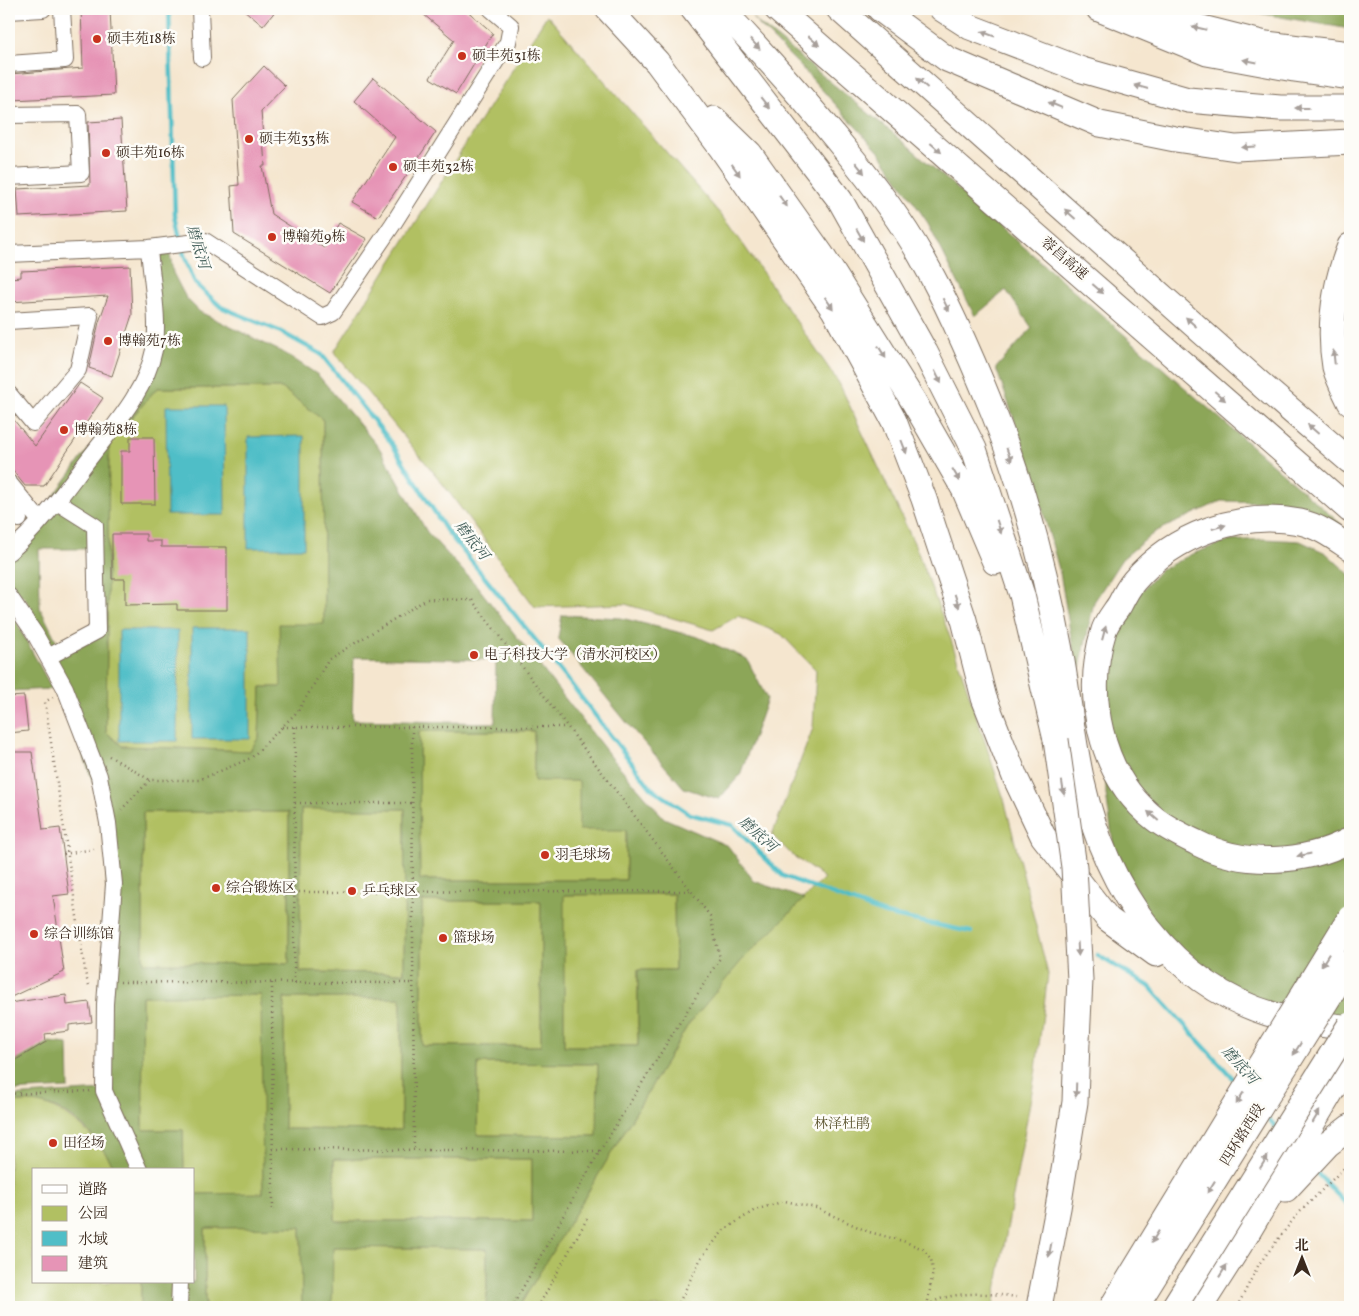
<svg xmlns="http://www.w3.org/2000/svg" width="1359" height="1316" font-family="Vollkorn,'Noto Serif SC',serif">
	<rect width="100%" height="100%" fill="#fdfcf7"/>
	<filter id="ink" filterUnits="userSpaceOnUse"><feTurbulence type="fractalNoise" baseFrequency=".02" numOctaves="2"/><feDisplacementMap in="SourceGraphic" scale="10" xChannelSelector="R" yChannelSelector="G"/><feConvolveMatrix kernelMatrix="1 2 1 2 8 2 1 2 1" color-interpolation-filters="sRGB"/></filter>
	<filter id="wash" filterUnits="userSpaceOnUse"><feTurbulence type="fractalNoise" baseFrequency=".0096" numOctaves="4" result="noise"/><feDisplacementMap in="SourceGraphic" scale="20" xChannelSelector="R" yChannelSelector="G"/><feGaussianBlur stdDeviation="1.12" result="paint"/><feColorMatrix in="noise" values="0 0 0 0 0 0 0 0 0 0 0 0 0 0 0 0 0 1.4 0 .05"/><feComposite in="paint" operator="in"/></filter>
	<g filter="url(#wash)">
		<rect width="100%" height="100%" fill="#f5e6cf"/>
		<!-- green -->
		<path fill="#b1c062" stroke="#767540" d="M547 15 729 224 839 383 915 545 949 634 1004 799 1048 974 1036 1069 993 1307H519L688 1025 743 958 824 878 792 855 772 835 813 728 816 670 781 634 738 616 713 630 625 604 535 607 439 479 334 352Z
			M157 388H282L323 420 324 625 281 687H261L259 737 250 751 122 746 106 732 109 444Z
			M419 731H534V780L579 781 626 830V880H419Z
			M301 808 405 809 404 973 300 972Z
			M143 812H289V964L143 963Z
			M674 894 675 970H638V1046H564L563 895Z
			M422 901H541V1046H422Z
			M262 995 263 1194H194V1170H184L183 1130H143L142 996Z
			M284 998H401V1130L284 1129Z
			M478 1063 598 1064V1136L477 1135Z
			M34 1101C73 1112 96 1136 116 1170H34V1282H141V1307H9V1103Z
			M334 1159H532V1221H335Z
			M301 1227 302 1307H205V1228Z
			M332 1247 487 1249V1307H332Z"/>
		<!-- forest -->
		<path fill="#8ca658" stroke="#64683b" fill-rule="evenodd" d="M1257 9H1350V29L1258 13Z
			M752 18 904 142 1343 526 1272 502 1221 501 1155 532 1122 559 1094 602 1078 677 1060 573 1030 464 996 368 1032 328 1006 290 975 316 928 223 880 153 801 67Z
			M170 254 173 273 186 298 200 312 286 354 318 375 380 449 427 532 477 586 611 757 664 818 728 846 754 881 804 899 743 959 688 1025 519 1307H487V1249L333 1247 332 1307H302L301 1227 205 1228V1307H141V1282H194V1194L263 1193 261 995 142 996 143 1130H183L184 1170H116C92 1128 60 1095 9 1103V1096L104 1090 108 823 26 599 9 584V552L20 542 151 364 150 257ZM157 388H282L323 420 324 624H279L281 687H261L259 737 250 751 122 746 106 732 109 444ZM39 549H95L97 630 61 650 40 608ZM354 657 496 660 495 723 352 720ZM419 731H534V781H579V830H626V880H420ZM301 809H405L404 973 300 972ZM143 812H289V964L143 963ZM674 894 675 970H638V1046H564V895ZM422 901H541V1046H422ZM284 998H401V1130L284 1129ZM478 1063 598 1064 597 1136 477 1135ZM334 1159H532V1221H335Z
			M1350 268V363L1345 336 1348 273Z
			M1264 539 1300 541 1326 553 1350 575V1020L1300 1015 1235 990 1159 930 1114 850 1106 794V682L1110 653 1119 627 1134 599 1159 571 1192 554 1228 541Z
			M9 608 52 689 9 691Z
			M562 615 621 618 698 637 747 659 767 699 740 775 719 799 684 788 627 723 558 638Z
			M49 1042 68 1044 69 1088 9 1091V1065Z"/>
		<!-- water -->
		<path fill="#50bec7" stroke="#467472" d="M166 406H224L225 515H167Z
			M304 436V548H248V437Z
			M192 628H250V739H192Z
			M119 630H178L177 741H119Z"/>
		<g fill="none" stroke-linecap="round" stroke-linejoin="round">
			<!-- stream -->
			<path stroke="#50bec7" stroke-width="4.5" d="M169 9 175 216 184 255 195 283 221 307 279 331 321 354 390 441 446 530 568 680 651 788 690 814 732 825 783 876 885 914 971 932
				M1097 955 1149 986 1239 1085
				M1265 1115 1277 1128
				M1313 1169 1350 1208"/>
		</g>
		<g id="blocks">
			<!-- building -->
			<path fill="#e694b6" d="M81 9H110L114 95 12 100 10 74 83 68Z
				M243 9H277L263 26Z
				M417 9H465L493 33 456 94 430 78 454 40Z
				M264 66 285 86 261 111 265 166H262L271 214 324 248 338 223 367 239 330 293 234 234 231 186 239 185 233 100Z
				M373 78 436 132 378 217 352 202 395 137 354 101Z
				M121 120 127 211 19 217 17 189 90 185 88 122Z
				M130 266 132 315 112 376 89 368 99 322 108 296 9 302V278L21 277V271Z
				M80 383 103 398 44 486H25L9 466V414L35 446Z
				M130 437H154L155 504H121V451H130Z
				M112 534H146V541H161V547H227V610H177V604L125 605V579H112Z
				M24 696 28 731 9 733V697Z
				M9 752H32L43 830 60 828 69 894 53 896 64 972 9 998Z
				M66 995 67 1005 89 1002 92 1022 69 1025V1031L45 1034 46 1042 9 1064V1003Z"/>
		</g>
	</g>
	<g filter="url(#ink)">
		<use href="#blocks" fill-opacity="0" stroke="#7c6c5c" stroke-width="1"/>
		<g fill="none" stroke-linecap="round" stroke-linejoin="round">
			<!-- minor casing -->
			<g stroke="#7c6c5c" stroke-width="18">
				<path id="minor" d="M200 9 202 58
					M9 11 43 9
					M9 64 65 60 62 9
					M9 115 78 114 81 173 9 177
					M9 254 149 248 205 241 322 317 333 312 393 224 508 42 511 26 491 9
					M9 321 90 316 78 370 33 423 9 394
					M9 483 40 521
					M9 507 19 519
					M9 552C40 526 64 492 88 460 113 427 146 391 154 350 160 320 151 279 149 248
					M9 596 35 634 65 688 99 776 108 823 114 884 105 1004 104 1091 139 1170
					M48 657 97 631 95 526 57 502
					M179 1307 180 1282"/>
			</g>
			<!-- highway casing -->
			<g stroke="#7c6c5c" stroke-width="27">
				<path id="highway" d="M608 9 657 62 722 149 834 310 894 421 924 499 964 620 984 698 1015 777 1043 836 1108 919 1156 954
					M693 9 840 200 925 352 974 449 1022 595 1056 740
					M721 9C764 54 804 99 843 147 871 181 899 217 921 256 949 305 972 359 993 411 1024 488 1045 569 1060 650 1068 694 1072 738 1082 782 1106 889 1170 988 1281 1017 1304 1023 1327 1025 1350 1028
					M777 9 1350 510
					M839 9 1265 388 1350 461
					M880 9 947 59 1100 124 1175 139 1236 148 1350 142
					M942 9 970 27 1082 70 1188 100 1280 108H1350
					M1099 9 1207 53 1294 69 1350 77
					M1147 14 1266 44 1350 54
					M714 119 750 154 821 254 914 402 964 489 995 562
					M1350 246C1335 284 1328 325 1335 367 1338 379 1345 391 1350 402
					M1350 548C1335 538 1319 526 1300 522 1240 510 1173 535 1134 581 1128 588 1124 596 1120 604 1115 612 1107 621 1104 630 1084 694 1099 775 1155 819 1168 829 1183 836 1197 843 1244 867 1304 864 1350 840
					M1286 1189 1328 1144 1350 1127
					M1039 1307 1058 1208 1075 1102 1077 1041
					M1200 1307 1246 1235 1335 1085 1350 1063"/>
			</g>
			<!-- path -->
			<path stroke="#7c6c5c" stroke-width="2.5" stroke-dasharray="1 4" stroke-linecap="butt" d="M53 697 45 702 86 977 90 988
				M282 727H567
				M412 727 414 1150
				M109 756 150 780H199L251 758 298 711 329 659 427 599 472 600 710 916 720 958 601 1149 512 1307
				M295 803H412
				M121 810 150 780
				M64 854 94 849
				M294 892 690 891
				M120 982 412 983
				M272 983 273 1213
				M294 983 295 727
				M9 1094 90 1091
				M273 1149 601 1151
				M928 1306C945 1290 994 1293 1016 1297
				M1060 1306 1065 1307
				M538 1307 587 1219
				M677 1307 701 1258 724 1230 755 1210 785 1201 816 1208 869 1232 903 1241 923 1249 931 1259 933 1271 927 1307
				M1237 1307 1259 1264 1296 1216 1350 1162"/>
			<!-- minor -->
			<use href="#minor" stroke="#fff" stroke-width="16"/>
			<!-- highway -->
			<use href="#highway" stroke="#fff" stroke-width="25"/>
			<!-- highway-bridge casing -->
			<g stroke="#7c6c5c" stroke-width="27" stroke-linecap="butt">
				<path id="highway-bridge" d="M1056 740 1074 867 1080 980 1077 1041
					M1112 1307 1350 918
					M1135 1307 1350 963
					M1174 1307 1350 1025"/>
			</g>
			<!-- highway-bridge -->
			<use href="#highway-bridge" stroke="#fff" stroke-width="25"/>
		</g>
		<!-- one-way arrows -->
		<defs><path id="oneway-solid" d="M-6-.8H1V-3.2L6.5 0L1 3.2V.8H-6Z" transform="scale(1.25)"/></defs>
		<g fill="#a79f9a">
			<use href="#oneway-solid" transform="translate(1199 28) rotate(-166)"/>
			<use href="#oneway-solid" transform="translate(988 34) rotate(-159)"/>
			<use href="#oneway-solid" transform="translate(814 41) rotate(41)"/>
			<use href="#oneway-solid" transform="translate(755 44) rotate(47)"/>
			<use href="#oneway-solid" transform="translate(1250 61) rotate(-169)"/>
			<use href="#oneway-solid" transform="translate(922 83) rotate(-138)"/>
			<use href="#oneway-solid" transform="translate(1141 87) rotate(-164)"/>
			<use href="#oneway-solid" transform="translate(765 103) rotate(52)"/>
			<use href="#oneway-solid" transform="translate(1055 105) rotate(-158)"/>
			<use href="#oneway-solid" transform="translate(1302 108) rotate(-180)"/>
			<use href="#oneway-solid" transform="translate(1249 147) rotate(177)"/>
			<use href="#oneway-solid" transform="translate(936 148) rotate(41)"/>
			<use href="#oneway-solid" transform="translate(860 168) rotate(51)"/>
			<use href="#oneway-solid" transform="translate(736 170) rotate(55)"/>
			<use href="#oneway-solid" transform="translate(783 201) rotate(54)"/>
			<use href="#oneway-solid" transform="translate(1070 214) rotate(-138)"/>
			<use href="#oneway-solid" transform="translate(860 235) rotate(61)"/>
			<use href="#oneway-solid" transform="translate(1098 289) rotate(41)"/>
			<use href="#oneway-solid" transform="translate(829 303) rotate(55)"/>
			<use href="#oneway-solid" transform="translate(946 305) rotate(63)"/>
			<use href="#oneway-solid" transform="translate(1191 322) rotate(-138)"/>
			<use href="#oneway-solid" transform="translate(882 352) rotate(58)"/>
			<use href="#oneway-solid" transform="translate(1334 357) rotate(-96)"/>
			<use href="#oneway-solid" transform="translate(938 377) rotate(63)"/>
			<use href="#oneway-solid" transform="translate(1220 396) rotate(41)"/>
			<use href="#oneway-solid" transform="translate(1313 429) rotate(-139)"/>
			<use href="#oneway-solid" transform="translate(904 447) rotate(69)"/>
			<use href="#oneway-solid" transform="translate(1009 455) rotate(70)"/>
			<use href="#oneway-solid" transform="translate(956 475) rotate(60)"/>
			<use href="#oneway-solid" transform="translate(999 527) rotate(72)"/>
			<use href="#oneway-solid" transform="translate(1219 527) rotate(-16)"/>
			<use href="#oneway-solid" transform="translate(957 601) rotate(72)"/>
			<use href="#oneway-solid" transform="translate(1104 633) rotate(-75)"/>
			<use href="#oneway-solid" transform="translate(1063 788) rotate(81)"/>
			<use href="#oneway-solid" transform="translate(1153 816) rotate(-139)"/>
			<use href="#oneway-solid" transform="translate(1304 855) rotate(169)"/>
			<use href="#oneway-solid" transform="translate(1078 949) rotate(87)"/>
			<use href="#oneway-solid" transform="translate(1325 960) rotate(122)"/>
			<use href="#oneway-solid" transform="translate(1297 1049) rotate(122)"/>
			<use href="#oneway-solid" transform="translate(1076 1090) rotate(92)"/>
			<use href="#oneway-solid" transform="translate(1240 1098) rotate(122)"/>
			<use href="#oneway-solid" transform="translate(1316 1117) rotate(-59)"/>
			<use href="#oneway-solid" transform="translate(1264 1162) rotate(-58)"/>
			<use href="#oneway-solid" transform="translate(1211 1187) rotate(122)"/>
			<use href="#oneway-solid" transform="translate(1155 1237) rotate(122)"/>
			<use href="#oneway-solid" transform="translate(1050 1250) rotate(101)"/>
			<use href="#oneway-solid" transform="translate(1223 1271) rotate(-58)"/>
		</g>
	</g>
	<!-- markers -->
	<g fill="#c8321e" stroke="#fdfcf7" stroke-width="2">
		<circle cx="97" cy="39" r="5"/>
		<circle cx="462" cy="56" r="5"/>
		<circle cx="249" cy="139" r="5"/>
		<circle cx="106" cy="153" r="5"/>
		<circle cx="393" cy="167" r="5"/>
		<circle cx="272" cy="237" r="5"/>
		<circle cx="108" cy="341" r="5"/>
		<circle cx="64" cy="430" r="5"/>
		<circle cx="474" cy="655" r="5"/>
		<circle cx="545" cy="855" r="5"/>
		<circle cx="216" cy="888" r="5"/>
		<circle cx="352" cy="891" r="5"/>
		<circle cx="34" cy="934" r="5"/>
		<circle cx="443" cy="938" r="5"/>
		<circle cx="53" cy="1143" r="5"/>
	</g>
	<g text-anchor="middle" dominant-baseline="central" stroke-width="5" stroke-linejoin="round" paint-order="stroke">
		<!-- poi labels -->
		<g font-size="14" fill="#3b2a1e" stroke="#fdfcf7" text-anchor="start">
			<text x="107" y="39">硕丰苑18栋</text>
			<text x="472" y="56">硕丰苑31栋</text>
			<text x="259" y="139">硕丰苑33栋</text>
			<text x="116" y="153">硕丰苑16栋</text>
			<text x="403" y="167">硕丰苑32栋</text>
			<text x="282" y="237">博翰苑9栋</text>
			<text x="118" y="341">博翰苑7栋</text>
			<text x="74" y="430">博翰苑8栋</text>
			<text x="484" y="655">电子科技大学（清水河校区）</text>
			<text x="555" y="855">羽毛球场</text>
			<text x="226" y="888">综合锻炼区</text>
			<text x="362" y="891">乒乓球区</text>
			<text x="44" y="934">综合训练馆</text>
			<text x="453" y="938">篮球场</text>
			<text x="63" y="1143">田径场</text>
		</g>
		<!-- street labels -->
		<g font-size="14" fill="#3b2a1e" stroke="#fdfcf7">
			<text transform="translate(1064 259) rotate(41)">蓉昌高速</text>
			<text transform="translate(1243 1135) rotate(-58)">四环路西段</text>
		</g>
		<!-- park labels -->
		<g font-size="14" fill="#5e5732" stroke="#fdfcf7">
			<text x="842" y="1124">林泽杜鹃</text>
		</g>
		<!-- water labels -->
		<g font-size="15" font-style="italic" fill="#425e59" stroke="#fdfcf7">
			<text transform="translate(197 247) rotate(73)">磨底河</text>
			<text transform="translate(471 541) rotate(52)">磨底河</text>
			<text transform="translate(757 835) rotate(42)">磨底河</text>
			<text transform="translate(1239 1066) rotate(48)">磨底河</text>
		</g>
	</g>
	<!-- margin -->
	<rect width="1359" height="1316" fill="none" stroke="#fdfcf7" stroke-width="30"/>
	<!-- legend -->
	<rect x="32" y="1168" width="162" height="115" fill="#fdfcf7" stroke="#afa8a0"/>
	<rect x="42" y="1185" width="25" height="8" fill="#ffffff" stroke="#afa8a0"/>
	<text x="78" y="1194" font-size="15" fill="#3b2a1e">道路</text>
	<rect x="42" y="1206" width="25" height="15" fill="#b1c062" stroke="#afa8a0"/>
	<text x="78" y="1218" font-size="15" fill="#3b2a1e">公园</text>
	<rect x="42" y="1231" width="25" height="15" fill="#50bec7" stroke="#afa8a0"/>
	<text x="78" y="1244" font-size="15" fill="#3b2a1e">水域</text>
	<rect x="42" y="1256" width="25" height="15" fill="#e694b6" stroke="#afa8a0"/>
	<text x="78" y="1268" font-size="15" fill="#3b2a1e">建筑</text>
	<!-- north arrow -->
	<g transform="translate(1302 1258)" stroke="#fdfcf7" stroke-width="4" paint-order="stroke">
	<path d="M0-4L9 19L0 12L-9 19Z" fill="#3b2a1e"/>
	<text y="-8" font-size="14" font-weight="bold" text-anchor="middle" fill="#3b2a1e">北</text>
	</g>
</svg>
